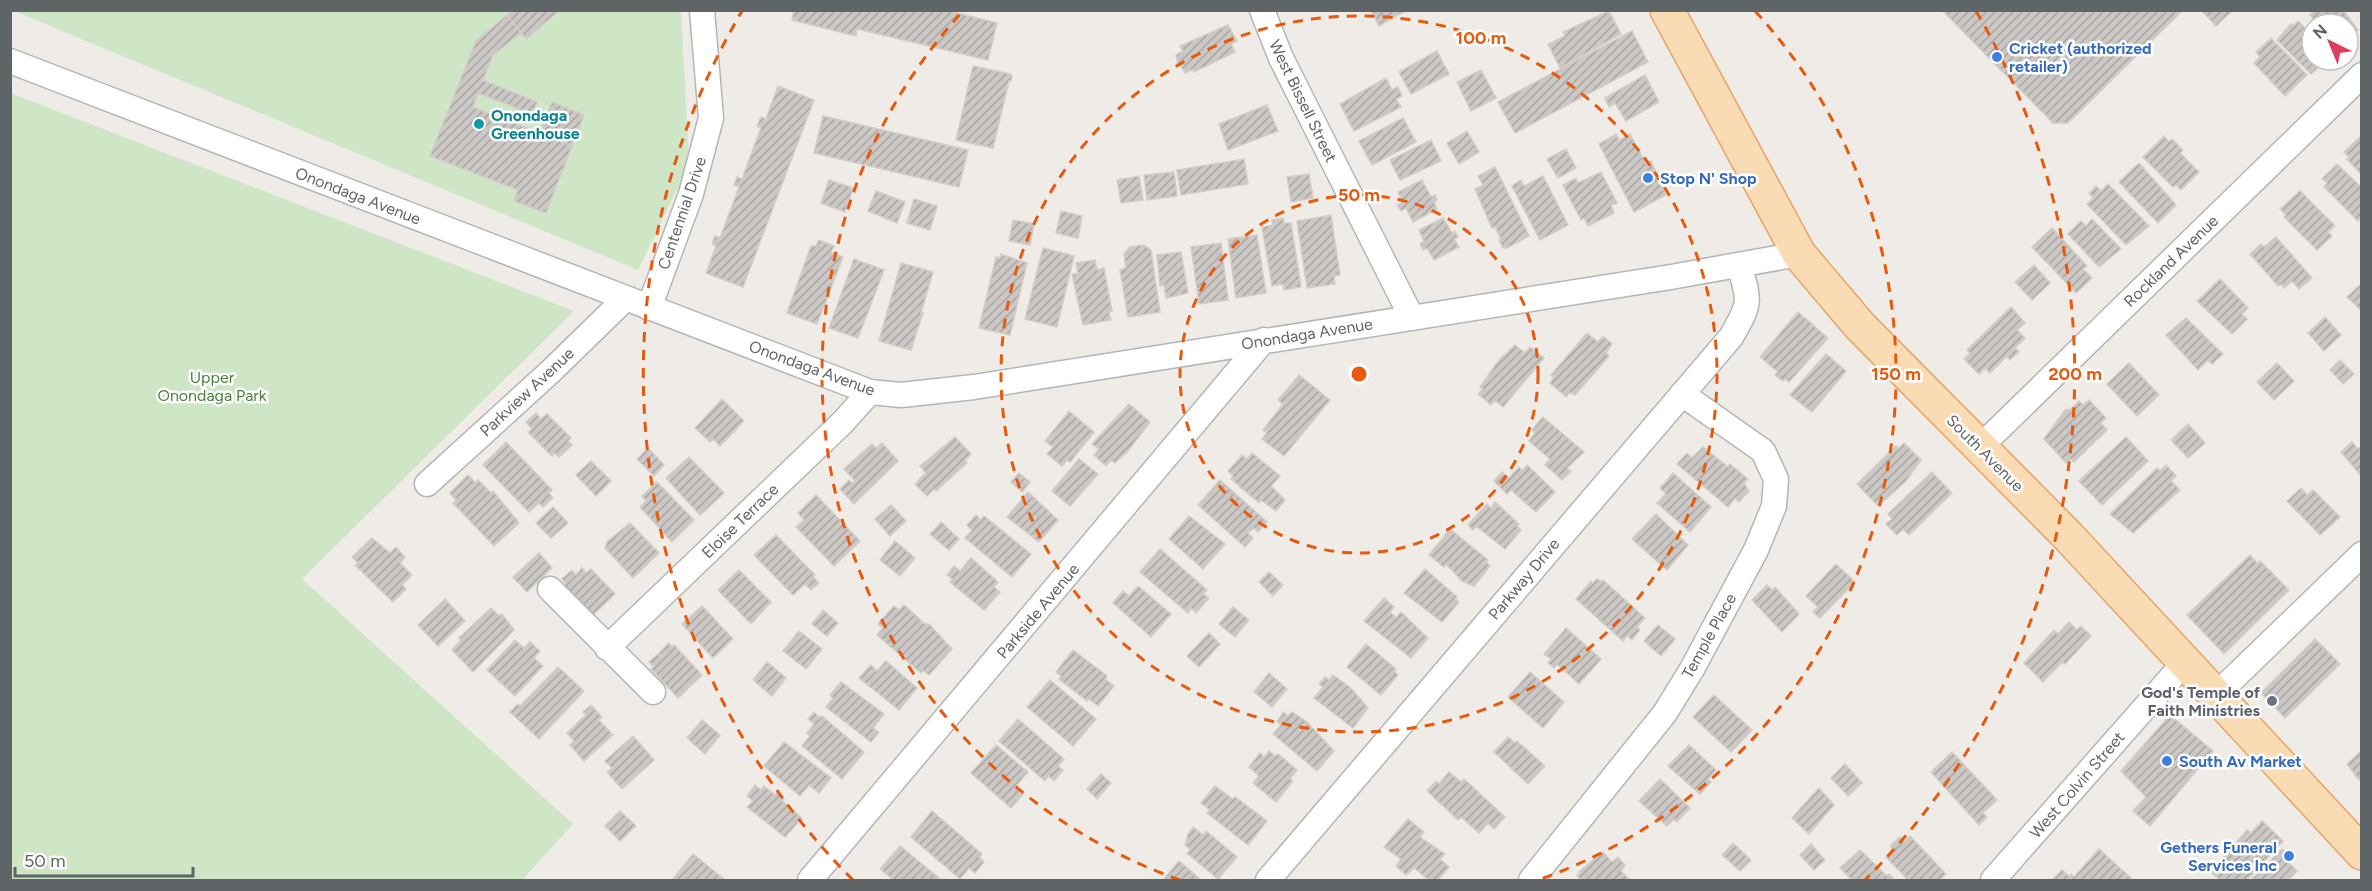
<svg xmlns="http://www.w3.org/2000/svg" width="2372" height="891" font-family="Figtree,sans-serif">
	<defs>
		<pattern id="building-hatch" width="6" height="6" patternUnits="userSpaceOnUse" patternTransform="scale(1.5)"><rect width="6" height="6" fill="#cbc7c4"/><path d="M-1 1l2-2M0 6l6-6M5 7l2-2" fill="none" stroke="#a8a5a3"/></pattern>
	</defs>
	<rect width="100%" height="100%" fill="#efece7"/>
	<!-- green -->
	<path fill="#cee5c6" d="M14 11H681L689 164 638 270Z
		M10 93 574 311 302 579 573 824 522 880H11Z"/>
	<!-- building -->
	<path fill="url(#building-hatch)" stroke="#d4ccc6" stroke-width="1.5" d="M513 10H560L526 39 507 15Z
		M794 10H945L997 23 988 60 857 29 856 36 792 20Z
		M1371 10H1405V11L1379 26Z
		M1942 10H2183L2068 123H2053Z
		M2201 10H2233L2216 26Z
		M2311 10H2343L2358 30 2348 39V24H2318L2310 15 2313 12Z
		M1609 11 1621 34 1560 68 1548 44 1565 36 1563 32Z
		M507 15 521 33 493 55 483 80 537 102 532 114 478 93 473 107 572 146 546 213 514 201 518 190 430 156 476 41Z
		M2298 21 2312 35V60H2327L2311 74 2277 40 2291 24 2293 26Z
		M1228 25 1237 41 1231 44 1235 52 1194 72 1193 69 1185 73 1180 64 1178 65 1176 55 1183 51 1180 46Z
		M1632 31 1648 62 1515 133 1498 102Z
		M2271 38 2307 75 2285 96 2254 63 2260 57 2256 52Z
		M1437 51 1449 74 1411 94 1399 72Z
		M973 66 1010 74 1012 76 1011 81H1009L993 148 956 140Z
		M1481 70 1496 98 1471 111 1457 82Z
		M1645 75 1659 102 1626 121 1615 103 1609 107 1605 98Z
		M1386 78 1392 90 1398 87 1402 96 1396 99 1401 107 1354 131 1340 104Z
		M778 86 814 100 743 287 706 273 716 246 712 244 715 236 720 238 739 187 734 185 737 177 742 179 761 128 757 126 761 117 766 119Z
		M552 102 584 115 572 146 540 133Z
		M1267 105 1278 131 1228 150 1219 124Z
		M823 116 968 150 959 187 814 153Z
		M1403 118 1416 142 1372 165 1359 141Z
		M1467 131 1479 152 1459 164 1447 143Z
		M1616 134 1619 140 1630 134 1646 164 1651 161 1666 195 1634 212 1599 144Z
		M2164 136 2169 142 2172 139 2183 150 2180 153 2199 172 2181 190 2176 185 2173 187 2143 157Z
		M2361 136H2362V175L2347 159 2349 157 2344 152Z
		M1431 140 1441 161 1400 180 1390 160Z
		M1566 149 1576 168 1558 178 1547 159Z
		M1244 159 1248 184 1181 195 1177 170Z
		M2139 163 2176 205 2158 223 2119 182Z
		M2337 164 2362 188V217L2358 221 2324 187 2327 183 2322 179Z
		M1495 167 1529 236 1507 248H1503L1499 240 1501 239 1495 227 1492 228 1475 189 1483 185 1478 176Z
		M1174 172 1177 196 1147 200 1144 175Z
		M1601 172 1617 203 1611 205 1614 213 1588 226 1584 218 1581 220 1563 185 1576 178 1578 183Z
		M1309 174 1313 198 1291 202 1287 177Z
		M1139 176 1143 200 1121 203 1117 180Z
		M1543 176 1568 225 1540 240 1512 186 1521 180 1524 186Z
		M829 180 853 188 845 212 821 203Z
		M1422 180 1431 197 1435 195 1437 200 1434 202 1437 209 1413 222 1406 208 1401 211 1397 205 1403 202 1398 192Z
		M2108 184 2149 226 2126 245 2087 204 2093 198 2089 193 2096 186 2101 191Z
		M876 191 905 202 897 223 868 211Z
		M2300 191 2335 226 2328 232 2332 236 2317 250 2284 217 2286 215 2280 209Z
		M914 199 937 206 930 230 907 223Z
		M1061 211 1082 216 1078 238 1056 233Z
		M1331 215 1340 275 1334 276 1335 284 1307 288 1297 221Z
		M1283 218 1284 223H1291L1301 287 1284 290 1283 284 1272 286 1262 227 1273 225 1272 220Z
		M1443 218 1452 233 1455 231 1458 237 1454 239 1459 247 1434 260 1427 248 1423 250 1420 244 1424 241 1419 230Z
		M2092 219 2121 249 2099 267 2068 234 2081 221 2086 226Z
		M1013 220 1034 224 1030 245 1009 241Z
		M2052 228 2087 266 2083 269 2092 278 2076 293 2032 247Z
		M1257 235 1266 293 1236 298 1228 239Z
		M2276 237 2312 278 2299 289 2292 281 2284 288 2281 284 2278 286 2250 254 2261 244 2264 247Z
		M819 240 834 246 831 252 843 257 817 324 787 313 811 246H816Z
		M1221 243 1228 300 1199 304 1191 247Z
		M1144 245 1151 250 1160 312 1128 317 1120 270 1126 268 1124 254 1130 247Z
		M1043 248 1074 256 1057 327 1025 319Z
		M1181 252 1188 293 1166 298 1164 285 1160 286 1157 255Z
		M1001 254 1027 263 1010 335 979 328 996 257 1000 258Z
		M854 259 884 270 858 338 829 328Z
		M1095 260 1097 270 1104 268 1112 311 1109 312 1111 320 1083 325 1072 274H1078L1076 263Z
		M901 263 933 272 921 313H923L911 350 879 341Z
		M2034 265 2050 283 2032 300 2015 282Z
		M2220 279 2248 308 2242 314 2247 319 2232 334 2197 301Z
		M2362 283V311L2347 297Z
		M2011 307 2025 323 2017 330 2025 338 2015 348 2019 352 2010 360 2007 356 1990 373 1985 368 1979 374 1964 359 1970 353 1967 350Z
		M1798 312 1828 338 1789 382 1785 379 1783 381 1775 375 1778 372 1760 357Z
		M2325 317 2341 335 2324 351 2308 333Z
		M2186 318 2223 354 2212 364 2208 360 2198 370 2166 335Z
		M1587 333 1598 342 1603 336 1612 344 1606 353 1609 356 1575 395 1570 392 1566 397 1550 383 1554 377 1551 375Z
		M1515 345 1525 353 1530 347 1544 358 1503 407 1495 400 1491 405 1478 394 1483 389 1480 387 1499 360Z
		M1826 354 1846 371 1812 412 1790 395Z
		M2340 360 2354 374 2343 384 2330 370Z
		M2129 363 2159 395 2137 416 2107 384Z
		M2277 363 2294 381 2274 400 2257 382Z
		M1299 375 1330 400 1284 456 1262 439 1267 433 1263 430 1283 404 1278 400Z
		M722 399 744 421 720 446 713 439 710 442 695 428Z
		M2089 400 2106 418 2101 423 2107 430 2074 462 2070 459 2066 463 2044 439 2065 410 2071 409 2079 401 2083 405Z
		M1129 404 1150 422 1128 451 1115 463 1111 460 1106 466 1094 455 1099 449 1092 444Z
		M1069 411 1094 432 1070 462 1067 460 1062 466 1047 454 1053 447 1045 441Z
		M536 413 541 419 547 414 571 438 568 441 572 445 559 457 554 453 552 456 528 432 532 429 526 422Z
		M1543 417 1584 452 1567 468 1571 471 1562 480 1545 465 1550 459 1529 441 1535 433 1532 430Z
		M2188 424 2205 443 2188 458 2171 440Z
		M955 437 971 454 965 460 967 463 936 491 934 489 927 496 915 484 926 473 920 466Z
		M2126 437 2148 461 2102 505 2079 481Z
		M506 442 552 490 549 493 553 498 543 507 539 503 529 512 483 465Z
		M2352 442 2358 449 2362 446V477L2341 452Z
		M882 443 898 461 854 504 840 489 849 480 852 483 855 481 844 469 872 444 876 448Z
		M1904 443 1921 460 1906 481 1878 506 1857 484 1896 446 1899 448Z
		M1703 447 1728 467 1730 464 1748 479 1744 483 1749 491 1739 502 1735 498 1728 507 1677 464 1687 453 1692 458Z
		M648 448 664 465 654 476 637 459Z
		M1252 453 1280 476 1271 486 1285 500 1276 511 1261 500 1259 503 1231 479 1233 476 1228 471 1242 455 1247 459Z
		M689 457 724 493 700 515 666 478Z
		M1079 459 1098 474 1070 506 1052 491Z
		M591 461 611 481 596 496 576 475Z
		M1527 465 1555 492 1536 512 1511 490 1507 494 1494 481 1502 472 1509 478 1519 467 1522 471Z
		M2166 465 2176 476 2171 481 2180 490 2133 533 2110 514 2157 468 2160 471Z
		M1932 472 1952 493 1909 535 1903 529 1897 535 1886 524 1892 519 1888 514Z
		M1019 473 1030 482 1022 492 1011 482Z
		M1673 473 1711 507 1690 532 1657 503 1666 494 1660 488Z
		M468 475 476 483 478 480 491 493 493 491 519 523 494 546 453 503 456 500 450 493Z
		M1220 480 1267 522 1258 532 1254 528 1248 533 1253 538 1245 547 1198 505Z
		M657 482 694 520 672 542 640 507 646 501 642 496Z
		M2301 488 2307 495 2313 490 2340 517 2320 535 2287 501Z
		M1028 492 1058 520 1039 542 1007 517Z
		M816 495 860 541 834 566 796 527 804 520 798 513Z
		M1495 502 1519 524 1517 526 1521 530 1505 549 1476 526 1473 530 1468 525 1487 504 1491 508Z
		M891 505 906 521 890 536 875 519Z
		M553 507 568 523 551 538 536 523Z
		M1656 514 1688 545 1667 570 1632 539Z
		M976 515 981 520 984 516 1031 554 1012 577 965 538 972 530 967 525Z
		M1189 516 1225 544 1203 569 1169 539Z
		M941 522 959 539 949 550 930 534Z
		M630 523 659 553 633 578 605 548 607 542Z
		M1450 529 1488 560 1486 562 1490 566 1474 586 1462 581 1446 564 1444 567 1429 555Z
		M776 535 815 575 813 577 819 583 811 590 805 584 793 595 754 555Z
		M372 538 390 553 396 547 405 557 400 563 412 575 402 585 406 589 393 602 355 565 358 563 352 557Z
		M895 541 915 558 900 576 880 560Z
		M1160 549 1207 590 1203 594 1209 598 1196 613 1191 608 1188 613 1140 572Z
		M539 553 552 568 527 592 513 577Z
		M2250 555 2257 563 2260 561 2289 590 2224 654 2187 615Z
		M971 558 998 582 994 587 1000 592 984 610 950 582 952 579 947 575 954 566 960 571Z
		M1836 564 1855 582 1820 618 1813 612 1818 607 1806 596Z
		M582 568 586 573 591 569 615 594 591 617 563 587 566 584 562 579 572 570 576 575Z
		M1425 569 1457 597 1455 599 1459 602 1442 622 1404 593Z
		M739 570 771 602 751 624 718 590Z
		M1269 572 1283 585 1273 596 1259 582Z
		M1597 579 1602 582 1603 580 1645 618 1637 627 1640 630 1632 640 1627 635 1623 641 1576 599 1591 581 1593 583Z
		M1767 585 1772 590 1775 587 1799 614 1782 632 1752 600Z
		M1138 586 1171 614 1151 637 1113 603 1123 591 1129 596Z
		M1384 598 1394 607 1390 612 1396 618 1401 612 1428 638 1411 658 1364 621Z
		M445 599 465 621 438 646 418 625Z
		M904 605 925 624H929L952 649 929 675 923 670 921 673 877 635 883 628 878 624 894 606 899 610Z
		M702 606 733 639 713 658 682 624Z
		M1233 607 1249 620 1235 637 1219 624Z
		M491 608 499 616 502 614 514 630 473 672 452 650 461 640 459 638Z
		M823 610 838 623 827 636 812 624Z
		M2069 622 2077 630 2081 626 2091 636 2065 664 2062 662 2043 682 2024 663 2054 630 2058 634Z
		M1658 625 1675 639 1661 656 1644 641Z
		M1566 628 1601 659 1579 684 1557 664 1554 668 1548 663 1551 659 1544 654Z
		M799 631 822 649 806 669 783 651Z
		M1209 633 1220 644 1199 667 1187 656Z
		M2315 639 2340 664 2285 718 2261 693Z
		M515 640 524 648 530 642 540 651 534 658 543 666 515 696 487 670Z
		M669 643 672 647 674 645 702 675 678 698 651 669 654 667 649 662 658 654 662 658 659 653Z
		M1366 644 1396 669 1394 671 1398 675 1381 695 1347 667Z
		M1073 650 1107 676 1105 679 1114 686 1098 706 1089 699 1087 701 1059 679 1061 676 1056 672Z
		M886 661 917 688 899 710 859 678 871 665 877 671Z
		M767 662 786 678 772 696 753 680Z
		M558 667 584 691 539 739 510 712 518 704 520 706Z
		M1530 672 1564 702 1543 728 1508 697Z
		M1269 673 1287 689 1272 707 1254 692Z
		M1333 675 1351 688 1368 708 1353 728 1314 698 1323 687 1319 684 1325 677 1329 680Z
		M1050 680 1096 719 1073 746 1027 707Z
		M841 682 884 714 873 728 879 732 871 742 826 707 833 698 830 695Z
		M1714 695 1752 730 1731 752 1693 717Z
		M591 705 602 717 599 720 613 735 584 761 570 745 574 741 567 733 586 715 583 712Z
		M814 712 820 718 822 716 864 752 842 779 802 746 810 736 807 733 814 724 808 719Z
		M1284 712 1288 716 1292 712 1307 722 1334 751 1317 771 1273 734 1281 725 1277 721Z
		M2170 715 2213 751 2150 826 2133 811 2146 797 2121 771Z
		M1018 719 1064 759 1058 766 1063 770 1054 781 1049 776 1045 781 999 741Z
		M702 720 720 735 705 754 687 738Z
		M633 736 654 760 622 789 607 772 612 768 605 761Z
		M1508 737 1515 743 1517 741 1545 766 1528 784 1494 752Z
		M784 742 831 778 819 793 809 785 800 796 764 766Z
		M996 745 1028 772 1015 787 1023 794 1011 808 971 773Z
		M1689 745 1716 770 1708 779 1711 782 1700 794 1668 766Z
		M2362 750V780H2359L2347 764Z
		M1269 751 1275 756 1278 754 1297 770 1290 779 1293 781 1276 802 1253 783 1259 776 1249 767 1260 753 1264 757Z
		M1952 752 1997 800 1983 813 1987 817 1979 825 1931 772Z
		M1845 764 1862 783 1848 796 1831 778Z
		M1449 772 1461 782 1464 779 1505 817 1494 829 1488 823 1479 833 1461 817 1458 820 1427 791 1436 781 1439 784Z
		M1101 774 1111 783 1097 799 1087 789Z
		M1660 779 1690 808 1677 822 1674 819 1667 826 1639 801Z
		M755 785 761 790 764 786 775 795 777 793 784 799 782 801 802 818 785 837 747 807 753 801 747 796Z
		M1215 786 1233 799 1235 797 1267 821 1248 845 1207 813 1210 810 1201 803Z
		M1819 788 1834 805 1809 834 1792 818Z
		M620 811 636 826 620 841 605 826Z
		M932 811 982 854 979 857 984 862 975 873 969 868 960 879 911 837Z
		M1408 819 1424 832 1420 837 1445 854 1440 859 1449 867 1438 880H1429L1414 868 1406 875 1396 866 1401 859 1384 847Z
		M2262 821 2283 841 2247 880H2220L2211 872 2247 830 2251 833Z
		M1193 827 1203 835 1206 831 1237 857 1218 879 1187 853 1191 850 1185 845 1188 834Z
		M1910 836 1946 874 1939 880H1908L1886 857 1894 850 1890 846 1900 837 1904 842Z
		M1733 843 1751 860 1740 871 1722 855Z
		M1811 844 1825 860 1814 870 1800 855Z
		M900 846 939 878 937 880H894L880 869Z
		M2099 849 2132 879 2130 880H2052L2062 870 2069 876 2071 874 2074 877Z
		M2282 849 2291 858 2288 862 2297 871 2288 880H2251Z
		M1860 850 1887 876 1889 874 1895 880H1852L1840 868Z
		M1603 852 1612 862 1618 857 1625 865 1621 871 1630 880H1581L1577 876 1580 871Z
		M693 854 725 880H672Z
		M1179 861 1201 880H1163Z"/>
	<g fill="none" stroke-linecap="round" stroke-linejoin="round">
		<!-- minor casing -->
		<g stroke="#b2b6b8" stroke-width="27">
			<path id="minor" d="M1262 10 1281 58 1412 318
				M10 61 870 392 901 395 974 387 1671 277 1799 254
				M649 308 691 194 711 118 702 10
				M1980 447 2362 75
				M427 484 550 372 625 299
				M550 589 653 692
				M607 648 843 422 870 392
				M2216 695 2362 554
				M810 880 1264 340
				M1268 880 1731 337C1751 303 1750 302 1739 265
				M1531 880 1665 713 1692 669 1756 550 1774 506 1776 479 1763 451 1682 394
				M1993 880 2185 662"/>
		</g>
		<!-- primary casing -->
		<g stroke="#e7a469" stroke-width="36">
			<path id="primary" d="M1667 10 1799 254 1860 326 2068 536 2362 853"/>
		</g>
		<!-- minor -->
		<use href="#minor" stroke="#fff" stroke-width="24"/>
		<!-- primary -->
		<use href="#primary" stroke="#f9dcb3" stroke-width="33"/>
	</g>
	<!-- distance rings -->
	<g fill="none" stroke="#e8590c" stroke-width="3" stroke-dasharray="10 8">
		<circle cx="1359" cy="374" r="179"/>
		<circle cx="1359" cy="374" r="358"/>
		<path d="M1180 880A537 537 0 0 1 963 11M1755 11A537 537 0 0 1 1538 880"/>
		<path d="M853 880A716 716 0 0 1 742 11M1976 11A716 716 0 0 1 1865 880"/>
	</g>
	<!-- markers -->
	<g fill="#3f7fe0" stroke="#fff" stroke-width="2">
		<circle cx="1997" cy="57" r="6"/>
		<circle cx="1648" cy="178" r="6"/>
		<circle cx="2167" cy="761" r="6"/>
		<circle cx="2289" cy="856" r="6"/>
	</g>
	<circle fill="#0f9aa8" stroke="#fff" stroke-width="2" cx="479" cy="124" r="6"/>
	<circle fill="#6b7280" stroke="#fff" stroke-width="2" cx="2272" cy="701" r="6"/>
	<g text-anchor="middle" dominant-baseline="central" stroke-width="5" stroke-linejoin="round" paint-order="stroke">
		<!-- shop labels -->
		<g font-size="16" font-weight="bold" fill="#366cbe" stroke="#fff" text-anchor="start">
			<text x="2009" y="48">Cricket (authorized<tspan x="2009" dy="18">retailer)</tspan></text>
			<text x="1660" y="178">Stop N' Shop</text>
			<text x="2179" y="761">South Av Market</text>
			<text x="2277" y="847" text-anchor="end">Gethers Funeral<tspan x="2277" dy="18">Services Inc</tspan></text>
		</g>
		<!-- street labels -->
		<g font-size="16" fill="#5f6466" stroke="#fff">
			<text transform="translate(1303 101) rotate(64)">West Bissell Street</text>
			<text transform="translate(358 196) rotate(21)">Onondaga Avenue</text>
			<text transform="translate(682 213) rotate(-71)">Centennial Drive</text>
			<text transform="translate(2171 261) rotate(-44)">Rockland Avenue</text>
			<text transform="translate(1307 334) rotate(-9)">Onondaga Avenue</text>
			<text transform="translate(812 368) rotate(20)">Onondaga Avenue</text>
			<text transform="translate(527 392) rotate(-43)">Parkview Avenue</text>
			<text transform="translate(1985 453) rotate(45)">South Avenue</text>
			<text transform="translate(740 521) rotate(-44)">Eloise Terrace</text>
			<text transform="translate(1524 579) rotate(-50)">Parkway Drive</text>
			<text transform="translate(1038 611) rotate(-50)">Parkside Avenue</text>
			<text transform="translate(1709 636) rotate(-61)">Temple Place</text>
			<text transform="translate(2077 785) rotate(-49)">West Colvin Street</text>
		</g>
		<!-- culture labels -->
		<g font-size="16" font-weight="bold" fill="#0d838f" stroke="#fff" text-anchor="start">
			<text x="491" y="115">Onondaga<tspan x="491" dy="18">Greenhouse</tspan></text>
		</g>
		<!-- park labels -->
		<g font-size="16" fill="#4a803c" stroke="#fff">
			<text x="212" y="377">Upper<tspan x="212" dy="18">Onondaga Park</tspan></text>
		</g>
		<!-- worship labels -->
		<g font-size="16" font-weight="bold" fill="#5b616d" stroke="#fff" text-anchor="end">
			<text x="2260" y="692">God's Temple of<tspan x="2260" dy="18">Faith Ministries</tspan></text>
		</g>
	</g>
	<circle cx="1359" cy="374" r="9" fill="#e8590c" stroke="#fff" stroke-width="3"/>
	<g font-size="18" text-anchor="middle" font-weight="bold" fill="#e8590c" stroke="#fff" stroke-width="5" stroke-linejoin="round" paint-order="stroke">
		<text x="1481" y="44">100 m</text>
		<text x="1359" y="201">50 m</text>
		<text x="1896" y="380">150 m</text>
		<text x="2075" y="380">200 m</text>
	</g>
	<!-- border -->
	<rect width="2372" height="891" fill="none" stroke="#5f6466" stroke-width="24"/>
	<!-- north arrow -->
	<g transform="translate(2330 42) rotate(317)"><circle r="28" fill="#ffffff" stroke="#bfc1c2" stroke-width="1.5"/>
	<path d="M0-4.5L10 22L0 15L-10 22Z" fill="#dc415c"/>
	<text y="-9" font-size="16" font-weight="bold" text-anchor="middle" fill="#5f6466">N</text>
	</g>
	<!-- scale -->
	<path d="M15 867v9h178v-9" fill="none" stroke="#5f6466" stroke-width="3"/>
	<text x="24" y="867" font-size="18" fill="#5f6466" stroke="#ffffff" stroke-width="4.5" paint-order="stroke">50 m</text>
</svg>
